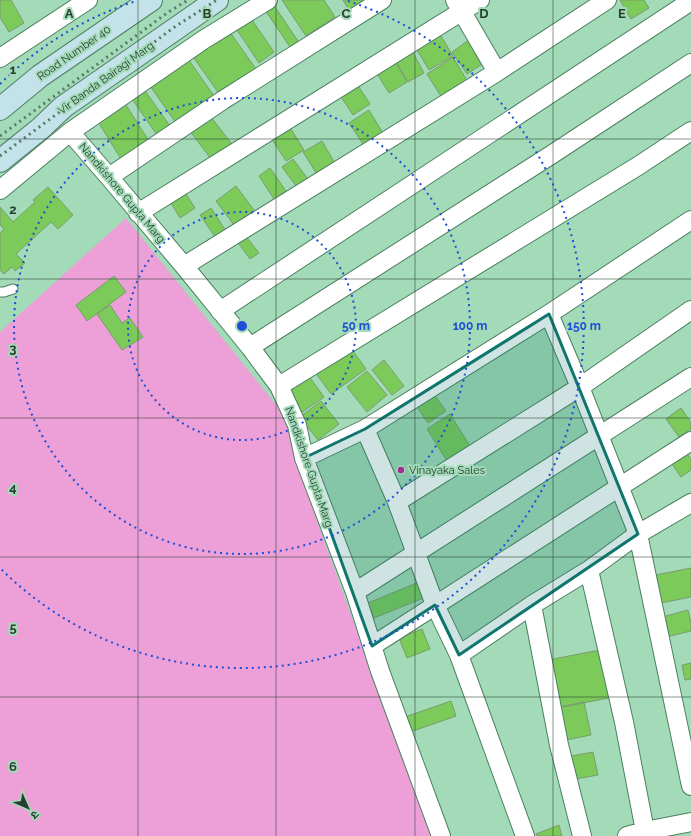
<svg xmlns="http://www.w3.org/2000/svg" width="691" height="836" font-family="Raleway,'Noto Sans Devanagari',sans-serif">
	<rect width="100%" height="100%" fill="#a3dab8"/>
	<!-- green -->
	<path fill="#eca0d7" d="M126 218 289 421 297 466 431 836H0V332Z"/>
	<!-- building -->
	<path fill="#7bca5a" stroke="#7b9c6f" d="M0 0H11L24 23 9 32 0 17Z
		M282 0H324L335 17 306 36Z
		M343 0H364L349 10Z
		M620 0H644L649 8 631 19Z
		M273 4 298 41 290 47 265 10Z
		M250 17 274 52 259 63 235 27Z
		M227 28 256 69 220 95 191 54Z
		M438 31 453 56 429 70 414 45Z
		M469 40 484 63 467 74 452 52Z
		M410 47 424 73 408 82 393 57Z
		M186 56 214 96 176 123 148 83Z
		M453 57 468 82 442 98 427 74Z
		M393 58 407 82 389 93 374 69Z
		M355 81 370 104 353 115 338 92Z
		M143 88 170 126 157 135 130 96Z
		M124 102 149 141 121 159 97 120Z
		M369 110 384 135 365 147 349 123Z
		M207 112 235 148 214 163 187 127Z
		M289 126 304 150 286 161 271 138Z
		M322 141 336 165 318 176 303 152Z
		M293 159 310 182 299 190 282 167Z
		M270 168 286 191 274 199 259 176Z
		M236 186 254 210 234 225 216 201Z
		M48 187 73 215 58 229 51 222 16 254 25 263 15 271 12 267 4 274 0 270V233L4 229 0 225V207L13 222 35 202 33 200Z
		M182 188 195 208 180 218 168 198Z
		M211 208 228 234 218 241 200 215Z
		M244 234 259 253 250 259 236 240Z
		M114 276 126 292 87 321 76 305Z
		M110 305 122 323 130 318 143 337 122 350 97 314Z
		M350 347 366 369 331 394 315 372Z
		M384 360 404 386 392 395 372 370Z
		M367 371 387 395 367 412 347 387Z
		M308 375 324 397 301 413 285 391Z
		M431 390 446 411 428 423 413 401Z
		M321 401 339 424 318 440 300 417Z
		M681 408 691 423V429L679 437 666 419Z
		M450 414 470 446 447 461 427 429Z
		M683 448 691 459V470L681 477 668 458Z
		M691 568V597L661 603 656 575Z
		M419 582 426 597 374 618 368 603Z
		M688 610 691 623V631L666 637 662 617Z
		M422 629 430 649 407 658 399 638Z
		M605 649 614 697 557 708 548 660Z
		M691 663V679L685 680 682 665Z
		M451 701 456 716 410 732 405 717Z
		M584 702 591 735 561 741 555 708Z
		M593 752 598 775 570 780 566 757Z
		M559 825 562 836H537L536 834Z"/>
	<g fill="none" stroke-linecap="round" stroke-linejoin="round">
		<!-- service casing -->
		<g stroke="#4b8061" stroke-width="11">
			<path id="service" d="M0 292H4L13 289"/>
		</g>
		<!-- minor casing -->
		<g stroke="#4b8061" stroke-width="20">
			<path id="minor" d="M455 0 497 72
				M0 58 88 0
				M70 132 109 177 184 266 250 347 279 386 297 425 304 458 355 592 380 671 441 836
				M109 177 223 100 382 0
				M0 190 70 132 203 40 268 0
				M138 213 480 0
				M184 266 497 72 607 0
				M220 311 691 1
				M549 314 580 387 638 534 691 786
				M250 347 551 155 691 63
				M279 386 638 166 691 131
				M365 429 397 502 435 605 459 655 525 836
				M304 458 365 429 549 314 691 220
				M397 502 580 387 691 310
				M589 570 624 722 645 831
				M355 592 691 377
				M532 605 559 745 582 836
				M372 646 691 441
				M459 655 532 605 589 570 638 534 691 503
				M627 836 645 831 691 822"/>
		</g>
		<!-- secondary casing -->
		<g stroke="#4b8061" stroke-width="24">
			<path id="secondary" d="M0 109 40 76 151 0
				M0 161 41 128 63 107 217 0"/>
		</g>
		<!-- service -->
		<use href="#service" stroke="#fff" stroke-width="9"/>
		<!-- minor -->
		<use href="#minor" stroke="#fff" stroke-width="18"/>
		<!-- secondary -->
		<use href="#secondary" stroke="#c4e2e9" stroke-width="22"/>
		<!-- rail -->
		<path stroke="#577a65" stroke-width="3" stroke-dasharray="2 4" stroke-linecap="butt" d="M0 136 167 13 188 0
			M0 156 176 26 217 0"/>
	</g>
	<!-- marked area -->
	<path fill="#0f766e" fill-opacity="0.2" stroke="#0f766e" stroke-width="3" stroke-linejoin="round" d="M549 314 638 534 459 655 435 605 372 646 304 458 365 429Z"/>
	<!-- grid -->
	<path fill="none" stroke="#283e31" stroke-width="1" stroke-opacity="0.55" d="M138 0V836M276 0V836M415 0V836M553 0V836M0 139H691M0 279H691M0 418H691M0 557H691M0 697H691"/>
	<!-- distance rings -->
	<g fill="none" stroke="#1d4ed8" stroke-width="2" stroke-dasharray="2 4">
		<circle cx="242" cy="326" r="114"/>
		<circle cx="242" cy="326" r="228"/>
		<path d="M0 84A342 342 0 0 1 136 1M348 1A342 342 0 1 1 0 568"/>
	</g>
	<!-- markers -->
	<circle fill="#a12e8a" stroke="#a3dab8" stroke-width="1.5" cx="401" cy="470" r="4"/>
	<g text-anchor="middle" dominant-baseline="central" stroke-width="4" stroke-linejoin="round" paint-order="stroke">
		<!-- street labels -->
		<g font-size="11" fill="#283e31" stroke="#a3dab8">
			<text transform="translate(74 53) rotate(-35)">Road Number 40</text>
			<text transform="translate(106 78) rotate(-36)">Vir Banda Bairagi Marg</text>
			<text transform="translate(122 193) rotate(50)">Nandkishore Gupta Marg</text>
			<text transform="translate(309 467) rotate(71)">Nandkishore Gupta Marg</text>
		</g>
		<!-- poi labels -->
		<g font-size="11" fill="#283e31" stroke="#a3dab8" text-anchor="start">
			<text x="409" y="470">Vinayaka Sales</text>
		</g>
	</g>
	<g font-size="13" text-anchor="middle" font-weight="bold" fill="#283e31" stroke="#a3dab8" stroke-width="4" stroke-linejoin="round" paint-order="stroke">
		<text x="69" y="18">A</text>
		<text x="207" y="18">B</text>
		<text x="346" y="18">C</text>
		<text x="484" y="18">D</text>
		<text x="622" y="18">E</text>
		<text x="13" y="74">1</text>
		<text x="13" y="214">2</text>
		<text x="13" y="353">3</text>
		<text x="13" y="492">4</text>
		<text x="13" y="632">5</text>
		<text x="13" y="771">6</text>
	</g>
	<circle cx="242" cy="326" r="6" fill="#1d4ed8" stroke="#a3dab8" stroke-width="2"/>
	<g font-size="12" text-anchor="middle" font-weight="bold" fill="#1d4ed8" stroke="#a3dab8" stroke-width="4" stroke-linejoin="round" paint-order="stroke">
		<text x="356" y="330">50 m</text>
		<text x="470" y="330">100 m</text>
		<text x="584" y="330">150 m</text>
	</g>
	<!-- north arrow -->
	<g transform="translate(28 808) rotate(135)" stroke="#a3dab8" stroke-width="3" paint-order="stroke">
	<path d="M0-3L7 15L0 10L-7 15Z" fill="#283e31"/>
	<text y="-6" font-size="11" font-weight="bold" text-anchor="middle" fill="#283e31">उ</text>
	</g>
</svg>
